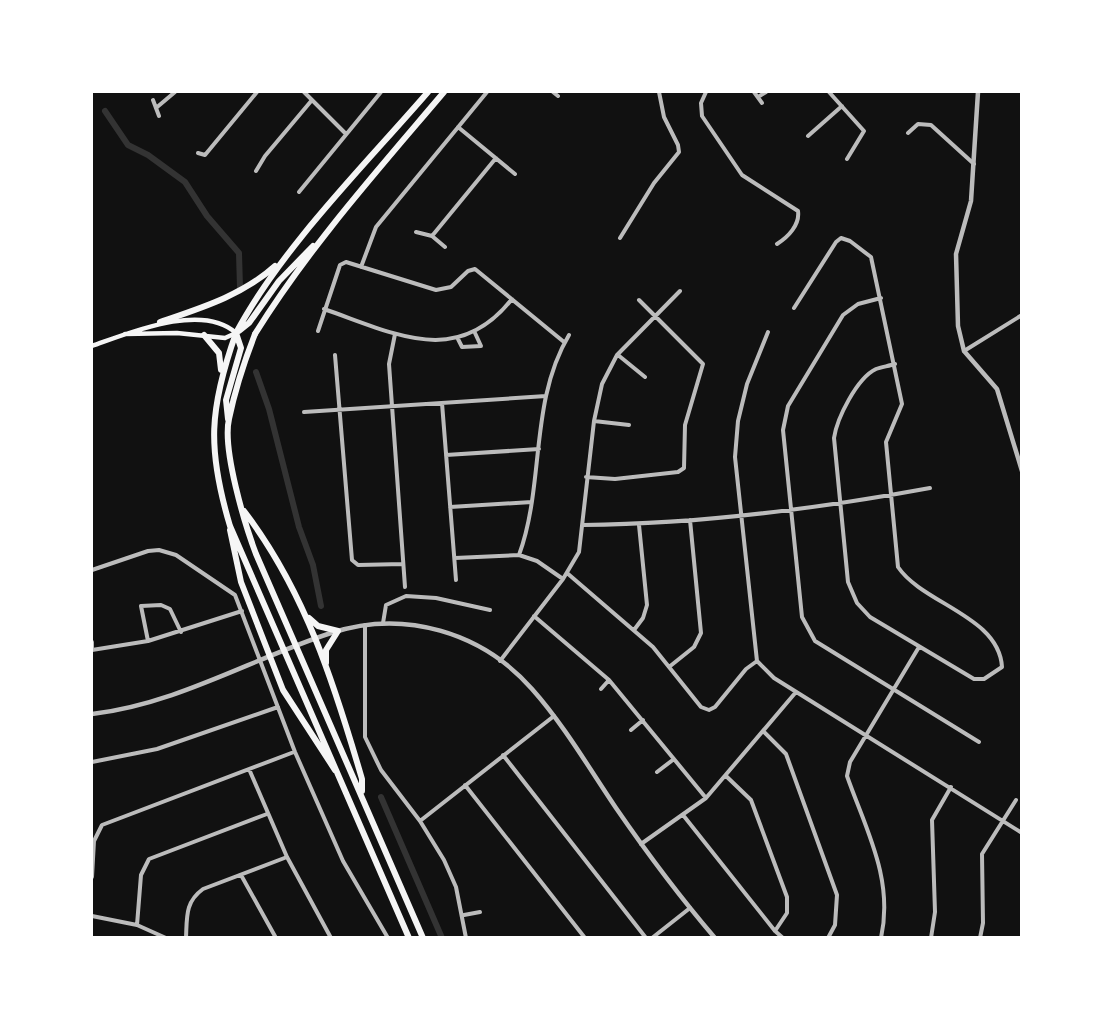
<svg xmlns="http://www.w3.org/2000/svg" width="1113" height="1029" font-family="Lato,sans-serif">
	<rect width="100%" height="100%" fill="#111"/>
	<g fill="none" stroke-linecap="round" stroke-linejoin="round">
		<!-- canal -->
		<path stroke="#333" stroke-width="6" d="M105 111 128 145 148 155 185 182 207 216 239 253 240 288
			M256 372 269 409 299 527 313 565 321 606
			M381 797 442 938"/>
		<!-- minor -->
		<path stroke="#bcbcbc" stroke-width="4" d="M304 92 346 134
			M553 92 558 96
			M706 92 701 103 702 116 742 175 798 211C800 225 788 237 777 244
			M754 92 762 103
			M829 92 864 131 847 159
			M758 97 766 92
			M153 100 159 116
			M156 108 175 92
			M458 127 515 174
			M908 133 918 124 931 125 974 164
			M808 136 842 106
			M198 153 205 155 257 92
			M256 171 265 156 312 100
			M299 192 381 92
			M416 232 432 236 445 247
			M432 236 496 158
			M620 238 654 183 679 152 678 145 664 117 659 92
			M361 267 376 227 487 92
			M881 298 858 304 843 315 788 406 783 430 802 617 815 641 979 742
			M794 308 836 242 841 238 850 241 871 257 902 404 886 442 898 567C923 604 999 616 1002 667L984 679H974L870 617 857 603 848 582 834 438C837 418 857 378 876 369 881 367 889 366 895 364
			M324 309C394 333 457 369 512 299
			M318 331 340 265 346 262 436 290 451 287 468 271 475 269 564 342
			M395 334 389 364 405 587
			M458 339 462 347 481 346 475 333
			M964 351 1022 315
			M335 355 352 560 358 565 403 564
			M618 355 645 377
			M442 403 456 580
			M304 412 546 396
			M594 421 629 425
			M446 455 539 449
			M586 477 615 479 678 472 684 468 685 425 703 364 639 300
			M450 507 532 502
			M583 525C699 524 816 509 930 488
			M519 555C545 484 529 402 569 335
			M455 558 519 555 537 561 563 579
			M92 570 148 551 159 550 176 555 235 595 295 752 343 861 388 938
			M567 573 653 647 701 707 709 710 715 707 746 669 757 661
			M534 616 609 680 706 798
			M383 623 386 605 406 596 436 598 490 610
			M365 625V737L381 770 420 821 444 860 456 887 466 938
			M634 630 643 618 647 605 639 525
			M148 641 141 606 161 605 170 609 181 632
			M92 642V650L148 641 242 611
			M500 661 563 579 579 552 594 421 602 384 617 355 680 291
			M757 661 735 457 738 421 747 384 768 332
			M757 661 774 678 1022 833
			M669 667 694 647 701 633 690 520
			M601 689 609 680
			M631 730 643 720
			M763 731 786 754 837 895 835 925 828 938
			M503 755 646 938
			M92 762 157 749 278 707
			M249 769 287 857 331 938
			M657 772 674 759
			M726 776 751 800 787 897V913L775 931
			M465 785 585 938
			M683 815 775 931 783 938
			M420 821 554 716
			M641 844 706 798 796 692
			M241 875 276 938
			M92 877 94 841 102 825 294 752
			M464 915 480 912
			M92 916 137 925 166 938
			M137 925 141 875 149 859 267 814
			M186 938C187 917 185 902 203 889L287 857
			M652 938 690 908
			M881 938C894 879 866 830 847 776L850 762 919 647
			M931 938 935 912 932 820 951 787
			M980 938 983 923 982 854 1016 800"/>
		<!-- tertiary -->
		<path stroke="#bcbcbc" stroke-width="4.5" d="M978 92 971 201 956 254 958 326 964 351 997 389 1022 471
			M92 714C177 704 251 659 331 633 404 609 482 632 532 689 564 725 589 768 616 808 647 853 679 896 715 938"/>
		<!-- secondary -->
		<path stroke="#f5f5f5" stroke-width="4.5" d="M92 346C129 333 202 302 236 333L225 338 177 333 125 334"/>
		<!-- trunk -->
		<path stroke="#f5f5f5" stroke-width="6" d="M160 322C201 308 243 295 275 266
			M239 331 249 323 279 281 313 246
			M236 333C282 247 364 166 428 92
			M255 334C309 247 378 170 444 92"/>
		<!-- motorway -->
		<path stroke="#f5f5f5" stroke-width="6" d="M236 333C209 409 207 449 230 526L409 938
			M255 334C244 362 235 390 229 419 222 449 245 525 256 554L423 938
			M204 335 219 353 221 370
			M228 419 226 400 241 348 236 333
			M244 511C305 591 334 683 362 779V791
			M230 530 241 582 283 690 335 770
			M309 618 318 626 338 631 326 650V663"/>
	</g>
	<!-- border -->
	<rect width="1113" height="1029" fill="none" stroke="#ffffff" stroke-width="186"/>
</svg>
